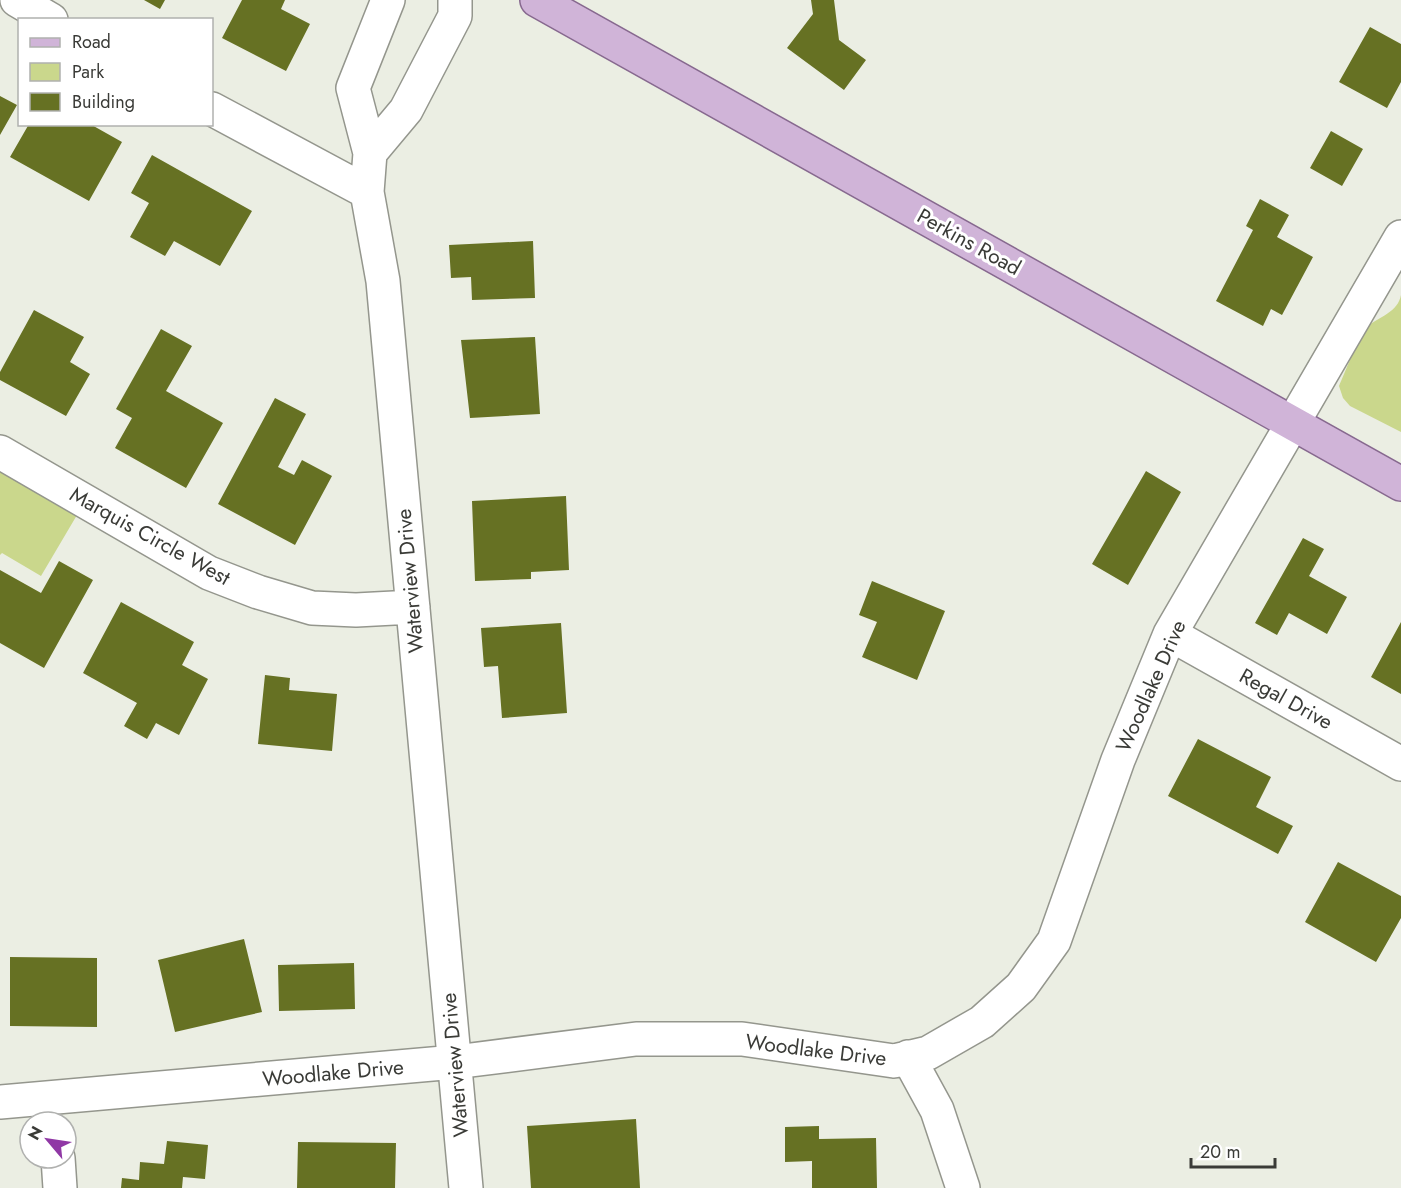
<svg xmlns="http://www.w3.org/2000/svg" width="1401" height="1188" font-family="Jost,sans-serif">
	<rect width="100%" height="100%" fill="#ebeee3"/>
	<!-- green -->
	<path fill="#cad78c" d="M1401 295V432L1350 406 1343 398 1339 386C1344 375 1360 333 1368 326 1379 317 1398 312 1401 295Z
		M0 472 77 515 41 576 2 553 0 555Z"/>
	<!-- building -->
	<path fill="#667123" d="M144 0H165L160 9Z
		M242 0H285L281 9 310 24 286 71 222 38Z
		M811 0H834L839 40 866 60 844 90 787 48 813 14Z
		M1370 27 1401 44V82L1387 108 1339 82Z
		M0 96 17 105 0 135Z
		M29 124H90L122 142 89 201 10 157Z
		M1331 131 1363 149 1342 186 1310 168Z
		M152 155 252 211 220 266 174 241 165 256 130 237 149 203 131 193Z
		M1260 199 1289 215 1277 237 1313 257 1282 315 1271 309 1263 326 1216 301 1253 230 1246 226Z
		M533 241 535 298 472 300 471 277 451 278 449 245Z
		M34 310 84 337 70 362 90 374 66 416 0 380V372Z
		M161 329 192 346 166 391 223 423 186 488 115 448 132 418 116 409Z
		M535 337 540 414 470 418 461 340Z
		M275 398 306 414 278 467 294 475 302 460 332 476 295 545 218 504Z
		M1146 471 1181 492 1128 585 1092 564Z
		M566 496 569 570 531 572V579L475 581 472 501Z
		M1303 538 1324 549 1309 576 1347 597 1327 634 1289 613 1277 635 1255 623Z
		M59 561 93 580 44 668 0 643V570L41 593Z
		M872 581 945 611 917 680 862 657 877 622 859 615Z
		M121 602 194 642 182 665 208 679 179 735 156 723 147 739 124 726 137 703 83 673Z
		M1401 622V694L1371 677Z
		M561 623 567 713 502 718 498 666 484 667 481 628Z
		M265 675 290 678 289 690 337 694 332 751 258 744Z
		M1198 739 1271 777 1256 807 1293 826 1278 854 1168 796Z
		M1338 862 1401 896V918L1376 962 1305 922Z
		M244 939 262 1012 175 1032 158 960Z
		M10 957 97 958V1027L10 1026Z
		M354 963 355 1009 279 1011 278 965Z
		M636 1119 640 1188H531L527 1126Z
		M819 1126V1139L876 1138 877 1188H812V1161L785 1162V1127Z
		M167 1141 208 1145 205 1179 183 1177 182 1188H121L122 1178 139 1180 140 1162 164 1164Z
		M298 1142 396 1143 395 1188H297Z"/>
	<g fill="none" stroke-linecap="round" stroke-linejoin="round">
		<!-- minor casing -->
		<g stroke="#94968d" stroke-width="36">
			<path id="minor" d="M17 0 51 20
				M455 0V16L406 110 370 153 367 192 383 281 466 1188
				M212 109 367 192
				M370 153 353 88 388 0
				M0 452 209 573 258 592 312 608 356 610 413 607
				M1170 634 1401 764
				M908 1057 937 1110 963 1188
				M0 1102 455 1062 636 1039H742L894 1061 928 1053 982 1022 1021 987 1054 941 1118 760 1170 634 1401 237
				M58 1158 60 1188"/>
		</g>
		<!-- major casing -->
		<g stroke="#87698f" stroke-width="36">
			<path id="major" d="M537 0 1401 484"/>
		</g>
		<!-- minor -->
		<use href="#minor" stroke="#fff" stroke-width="33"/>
		<!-- major -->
		<use href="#major" stroke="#d0b4d8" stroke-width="33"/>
	</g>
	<g text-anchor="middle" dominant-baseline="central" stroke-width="6" stroke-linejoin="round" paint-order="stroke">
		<!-- street labels -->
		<g font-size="21" fill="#3a3b37" stroke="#fff">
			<text transform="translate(969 242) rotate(29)">Perkins Road</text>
			<text transform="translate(150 536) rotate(29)">Marquis Circle West</text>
			<text transform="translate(410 581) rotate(-95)">Waterview Drive</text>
			<text transform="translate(1151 686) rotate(-66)">Woodlake Drive</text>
			<text transform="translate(1286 699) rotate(29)">Regal Drive</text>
			<text transform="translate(816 1050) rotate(7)">Woodlake Drive</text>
			<text transform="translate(455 1065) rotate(-95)">Waterview Drive</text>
			<text transform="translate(333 1073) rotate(-5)">Woodlake Drive</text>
		</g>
	</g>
	<!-- legend -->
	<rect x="18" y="18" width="195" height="108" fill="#ffffff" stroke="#b0b1af" stroke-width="1.5"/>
	<rect x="30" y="38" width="30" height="9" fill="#d0b4d8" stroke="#b0b1af" stroke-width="1.5"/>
	<text x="72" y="48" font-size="18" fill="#3a3b37">Road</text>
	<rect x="30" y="63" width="30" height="18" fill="#cad78c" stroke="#b0b1af" stroke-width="1.5"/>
	<text x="72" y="78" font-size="18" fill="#3a3b37">Park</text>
	<rect x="30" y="93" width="30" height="18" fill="#667123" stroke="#b0b1af" stroke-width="1.5"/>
	<text x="72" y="108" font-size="18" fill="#3a3b37">Building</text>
	<!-- north arrow -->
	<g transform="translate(48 1140) rotate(299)"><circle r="28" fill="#ffffff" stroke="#b0b1af" stroke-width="1.5"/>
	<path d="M0-4.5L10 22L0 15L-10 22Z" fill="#9038a5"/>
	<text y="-9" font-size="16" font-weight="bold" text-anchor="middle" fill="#3a3b37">N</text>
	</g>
	<!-- scale -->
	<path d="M1191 1158v9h84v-9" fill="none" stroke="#3a3b37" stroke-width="3"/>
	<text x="1200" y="1158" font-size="18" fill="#3a3b37" stroke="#ffffff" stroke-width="4.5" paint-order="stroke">20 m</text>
</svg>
